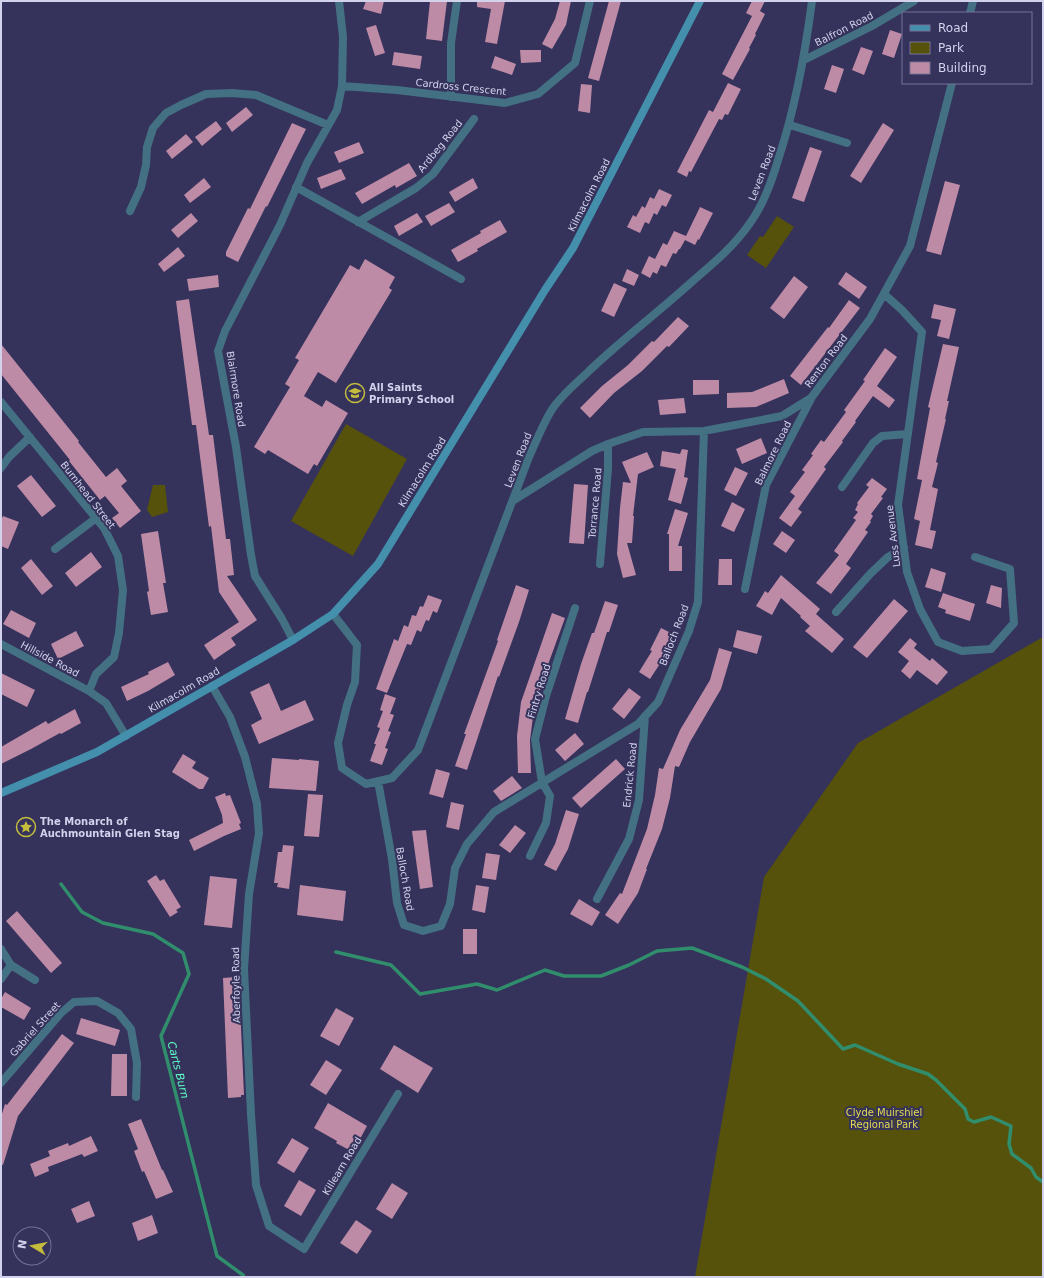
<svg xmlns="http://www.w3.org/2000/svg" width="1044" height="1278" font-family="'DejaVu Sans',sans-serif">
	<rect width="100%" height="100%" fill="#35325b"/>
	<!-- green -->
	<path fill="#56520c" d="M777 216 794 227 766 268 747 255 760 236 763 237Z
		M346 424 407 459 353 556 291 521Z
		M153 485H165L168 512 152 517 147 510Z
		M1043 637V1277H695L764 877 858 743Z"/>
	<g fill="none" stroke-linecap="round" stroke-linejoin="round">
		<!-- stream -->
		<path stroke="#318e6d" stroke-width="3.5" d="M61 884 82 912 103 923 153 934 183 953 189 974 161 1036 217 1256 243 1275 244 1277
			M336 952 391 965 420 994 477 984 497 990 545 970 564 976H601L629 965 657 951 692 948 742 967 766 979 798 1001 843 1049 855 1045 898 1064 928 1074 936 1080 965 1109 968 1119 974 1122 991 1117 1011 1126 1009 1144 1012 1154 1031 1168 1036 1177 1043 1182"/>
	</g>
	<!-- building -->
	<path fill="#be8ba7" d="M366 1H384L381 14 363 9Z
		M430 1H447L442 41 426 39Z
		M477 1H505L497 44 485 42 491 9 477 7Z
		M560 1H571L566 25 552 49 542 44 555 19Z
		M609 1H621L599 81 588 78Z
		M752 1H765L760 11 765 14 755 34 756 35 749 48 750 49 733 80 722 74 752 16 746 13Z
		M376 25 385 53 375 56 366 28Z
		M890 30 902 34 894 58 882 54Z
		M861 47 873 51 864 75 852 70Z
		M520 50H541V62L521 63Z
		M394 52 422 56 420 69 392 65Z
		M495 56 516 64 512 75 491 68Z
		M832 65 844 69 836 93 824 89Z
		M728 83 741 89 728 115 725 114 722 120 719 119 691 172 689 171 687 177 677 172 709 110 713 112Z
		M581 84 592 85 590 113 578 111Z
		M246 107 253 115 232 132 226 123Z
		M216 121 222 129 202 146 195 137Z
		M292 123 306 129 267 207 266 206 238 262 226 256V252L248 208 250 209Z
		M883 123 894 130 861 183 850 176Z
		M186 134 193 142 172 159 166 151Z
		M359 142 364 153 339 163 334 152Z
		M810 147 822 151 804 202 792 198Z
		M409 163 417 176 396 188 395 185 362 204 355 193Z
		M341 169 346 179 321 189 317 178Z
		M204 178 211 187 190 203 184 195Z
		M473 178 478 188 455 202 449 192Z
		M945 181 960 185 941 255 926 251Z
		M659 189 672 195 666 207 662 205 657 215 654 213 649 224 645 222 640 233 627 227 633 215 636 217 642 206 645 208 650 197 654 199Z
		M449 203 455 212 431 226 425 216Z
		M700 207 713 213 699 240 698 239 695 245 685 240 680 249H679L676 254 673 253 666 267 661 265 657 274 653 272 650 278 641 273 649 256 655 259 663 243 667 245 674 231 686 236Z
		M191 213 198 221 178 238 171 230Z
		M417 213 423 222 399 236 394 226Z
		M500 220 507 232 477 249 478 251 458 262 451 250 481 233 480 231Z
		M178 247 185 256 164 272 158 264Z
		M365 259 395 277 389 288 392 290 336 383 318 372 304 396 322 407 326 400 348 413 317 466 314 464 308 474 268 450 265 454 254 447 290 387 285 384 299 360 295 358 311 331 350 265 359 270Z
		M627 269 639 275 634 286 622 281Z
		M846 272 867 287 859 299 838 284Z
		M218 275 219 287 189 291 187 279Z
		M794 276 808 287 784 319 770 308Z
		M614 283 627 289 614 317 601 311Z
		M189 299 209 435H213L226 539H230L234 575 227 576 257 620 231 638 236 645 214 660 204 645 239 622 219 592 211 526 209 527 196 425H192L176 301Z
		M849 300 860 308 801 385 790 376 828 327 829 328Z
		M934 304 956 309 949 339 937 336 941 320 931 318Z
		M678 317 689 326 669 347 667 346 642 371 614 393 590 418 580 408 602 386 628 365 652 341 654 342Z
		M1 344 79 441 78 442 106 477 117 468 127 481 121 486 141 511 120 528 112 518 119 513 105 496 100 500 69 461 70 460 1 374Z
		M943 344 959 347 947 401H949L945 419H946L936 462 938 463 932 487 938 489 930 530 936 531 932 549 915 545 920 521 914 519 922 480 917 479 930 408 928 407Z
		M885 348 897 357 877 386 895 400 889 408 873 396 855 421 856 422 842 441 843 442 824 467 826 469 798 509 802 512 791 527 779 518 795 496 790 492 805 472 802 470 813 455 811 454 821 440 824 442 846 412 844 410 865 381 863 380Z
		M784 379 789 393 756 407 727 408V393L752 392Z
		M693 380H719V394L693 395Z
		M684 398 686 413 660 415 658 400Z
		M761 438 767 453 742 464 736 449Z
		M682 449 688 450 684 477 688 478 681 504 668 500 676 469 660 466 662 451 680 454Z
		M647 452 654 467 638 474 633 516H634L632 543H627L636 575 623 578 617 554 620 508 623 482 631 483 622 462Z
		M735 467 748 473 736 496 724 490Z
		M31 475 56 506 42 517 17 486Z
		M872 478 887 489 881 497 883 498 871 514 873 516 870 521 871 522 865 530 868 532 846 564 851 568 831 594 816 583 839 555 834 551 856 520 853 518 858 512 855 510 858 504 857 503 869 487 866 485Z
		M574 484 588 485 584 544 569 543Z
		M732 502 745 509 734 532 721 526Z
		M675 509 688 513 678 546H682V571H669V534H667Z
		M3 516 19 522 8 549 1 546V521Z
		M158 531 166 583H163L168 612 151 615 147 592 149 591 141 534Z
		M782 531 795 540 786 553 773 544Z
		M91 552 102 567 76 587 65 573Z
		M31 559 53 586 42 595 21 568Z
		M719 559H732V585H718Z
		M931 568 946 573 941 592 925 587Z
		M781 575 820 609 816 614 844 639 832 653 805 631 810 626 800 617 801 616 781 598 772 615 756 606 765 591 768 593Z
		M516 585 529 590 519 622 499 677 498 676 467 770 455 766 466 734H464L498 641 497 640Z
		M991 585 1002 588 1001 608 986 603Z
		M943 593 975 604 970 621 945 613 946 610 938 607Z
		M428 595 442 600 437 613 433 611 429 621 426 620 421 632 417 630 411 645 407 644 387 693 376 689 394 639 398 641 404 625 408 627 412 615 416 616 420 606 423 607Z
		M894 599 908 611 867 658 853 647Z
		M605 601 618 605 609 632H607L588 692H587L578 723 565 719 581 664 592 633H594Z
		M11 610 36 623 29 638 3 624Z
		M552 613 565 618 542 681H543L534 709 530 740 531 773H518L517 736 521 702Z
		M661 628 675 635 663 659 650 679 639 672 652 651 650 650Z
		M737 630 762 636 757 654 733 647Z
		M76 631 84 646 58 659 51 644Z
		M910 638 917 644 914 648 930 661 932 658 948 672 937 685 917 670 910 679 901 671 909 661 898 652Z
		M719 648 732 652 721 689 690 742 679 767 675 766 670 798 662 829 646 869H647L638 893 618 924 605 915 620 893 622 894 647 829 655 795 659 768 663 769 680 730 710 680Z
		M168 662 175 675 148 691 127 701 121 687 149 674 148 672Z
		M1 673 35 690 27 707 1 694Z
		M269 683 281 711 305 700 314 720 259 744 251 725 262 719 250 692Z
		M629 688 641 697 624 719 612 709Z
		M385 694 396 698 390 714 380 710Z
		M75 709 81 723 61 734 60 733 31 749 1 764V747L46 721 48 724Z
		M383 711 394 715 388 731 391 732 385 748 388 749 382 765 370 761 376 744H374L380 728 377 727Z
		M575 733 584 744 565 761 555 750Z
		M183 754 196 762 192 768 209 778 203 789H199L172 772Z
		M272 758 299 760V759L319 761 316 791 269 788Z
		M616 759 625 769 581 808 572 798Z
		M436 769 450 773 443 798 429 794Z
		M512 776 522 788 501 801 493 791Z
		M225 793 226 796 230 795 241 823 239 824 241 829 224 836 194 851 189 840 223 823 222 815 215 797Z
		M308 794 323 795 319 837 304 836Z
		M451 802 464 805 459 830 446 827Z
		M566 810 579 814 568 849 556 871 544 865 555 844Z
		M515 825 526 833 510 853 499 845Z
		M426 830 433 887 420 889 412 831Z
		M283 845 294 846 289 889 277 887 278 883H274L278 852H282Z
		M486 853 500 855 496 880 482 878Z
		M156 875 160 881 164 879 181 907 176 910 178 912 170 917 147 881Z
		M210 876 237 879 232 928 204 925Z
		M300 885 346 891 343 921 297 915Z
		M476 885 489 887 485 913 472 910Z
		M579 899 600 912 592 926 570 914Z
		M17 911 62 963 51 973 6 921Z
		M463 929H477V954H463Z
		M235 977 236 983H239L244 1095H241V1097L228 1098 223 978Z
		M5 992 31 1008 24 1020 1 1007V999Z
		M336 1008 354 1018 339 1046 320 1036Z
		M81 1018 120 1030 115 1046 76 1034Z
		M62 1034 74 1043 18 1116 3 1165 1 1164V1117L5 1104 7 1105Z
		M394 1045 433 1068 418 1093 380 1069Z
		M112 1054H127V1096H111Z
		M326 1060 342 1070 326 1095 310 1085Z
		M328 1103 367 1126 353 1152 336 1143 337 1141 314 1128Z
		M141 1119 162 1170H163L173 1192 156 1199 144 1171 142 1172 134 1151 138 1149 128 1124Z
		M91 1136 98 1151 84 1157 82 1154 48 1167 49 1171 35 1177 30 1164 50 1156 48 1151 68 1143 69 1146Z
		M292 1138 309 1148 294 1173 277 1163Z
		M299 1180 316 1190 301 1216 284 1206Z
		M392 1183 408 1193 392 1219 376 1209Z
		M89 1201 95 1216 77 1223 71 1209Z
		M152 1215 158 1233 138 1241 132 1223Z
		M356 1220 372 1231 357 1254 340 1243Z"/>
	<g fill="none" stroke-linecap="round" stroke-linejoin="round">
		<!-- minor -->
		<path stroke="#437183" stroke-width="8" d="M970 13 973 1
			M804 60 872 26 914 1
			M342 86 397 90 505 103 538 94 575 63 590 1
			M451 97V43L457 1
			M790 125 847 143
			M296 187 461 279
			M130 211 141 187 146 165 147 147 153 128 166 113 181 105 206 94 232 93 256 95 328 125
			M358 222 416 188 433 174 474 119
			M884 294 902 310 922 332 898 505 907 572 920 609 938 642 962 651 991 649 1014 623 1010 569 975 557
			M1 402 104 528 118 556 123 590 119 633 114 657 96 674 89 691 106 703 126 736
			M1 468 9 457 30 437
			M842 487 873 443 882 436 908 434
			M514 500 592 451 608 444 643 432 704 431 782 416 811 398 870 319 910 246 952 83
			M55 549 95 519
			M600 564 608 469V444
			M745 589 766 485 811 399
			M836 612 871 573 888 557 904 548
			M333 614 357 645 355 682 347 705 338 743 342 768 366 784 392 778 418 750 529 457C536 442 542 426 551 411 561 395 577 383 590 370 624 338 661 310 695 279 715 262 735 245 750 223 764 204 772 180 779 157 796 105 805 55 812 1
			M293 640 282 619 255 576 251 555 236 447 218 351 225 331 280 225 307 163 337 110 342 86 343 37 339 1
			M1 644 89 691
			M212 686 230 717 245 757 257 804 259 833 249 894 244 969 251 1114 256 1185 269 1226 304 1249 398 1094
			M378 781 392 859 397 903 404 925 423 931 441 926 450 904 455 868 467 844 494 812 638 724 658 702 689 631 698 602 704 431
			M530 856 546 823 550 796 542 782 535 739 546 696 575 608
			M597 899 629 839 639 800 645 716
			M1 949 11 965 35 980
			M1 979 11 965
			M1 1083 61 1013 74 1002 97 1001 118 1013 131 1029 137 1063 136 1097"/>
		<!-- secondary -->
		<path stroke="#438fac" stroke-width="8" d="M1 793 97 752 293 640 333 614 378 564 545 290 573 248 700 1"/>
	</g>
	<!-- icons -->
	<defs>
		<g id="school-ring" transform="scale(1)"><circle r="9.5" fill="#35325b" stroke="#c4bc3d" stroke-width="1.5"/><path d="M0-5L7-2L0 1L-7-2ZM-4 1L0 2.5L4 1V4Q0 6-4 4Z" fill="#c4bc3d"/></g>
		<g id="sight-ring" transform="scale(1)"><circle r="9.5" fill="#35325b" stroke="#c4bc3d" stroke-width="1.5"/><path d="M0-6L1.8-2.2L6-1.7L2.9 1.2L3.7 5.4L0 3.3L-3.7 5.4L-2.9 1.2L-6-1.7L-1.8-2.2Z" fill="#c4bc3d"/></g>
	</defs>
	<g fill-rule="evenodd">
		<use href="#school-ring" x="355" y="393"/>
		<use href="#sight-ring" x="26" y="827"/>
	</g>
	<g text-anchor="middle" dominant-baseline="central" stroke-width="4" stroke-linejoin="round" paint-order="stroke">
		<!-- street labels -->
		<g font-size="10" fill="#d2d2ed" stroke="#35325b">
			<text transform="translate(844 29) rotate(-27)">Balfron Road</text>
			<text transform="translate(461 87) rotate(6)">Cardross Crescent</text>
			<text transform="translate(440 146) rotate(-51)">Ardbeg Road</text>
			<text transform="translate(762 173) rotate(-69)">Leven Road</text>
			<text transform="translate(589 195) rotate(-63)">Kilmacolm Road</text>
			<text transform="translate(826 361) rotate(-53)">Renton Road</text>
			<text transform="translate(236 389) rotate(81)">Blairmore Road</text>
			<text transform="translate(773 453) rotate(-64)">Balmore Road</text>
			<text transform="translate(518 460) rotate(-69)">Leven Road</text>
			<text transform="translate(422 472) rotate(-58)">Kilmacolm Road</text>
			<text transform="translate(88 495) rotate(52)">Burnhead Street</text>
			<text transform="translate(595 503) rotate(-85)">Torrance Road</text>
			<text transform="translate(893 536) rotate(-97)">Luss Avenue</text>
			<text transform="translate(674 635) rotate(-69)">Balloch Road</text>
			<text transform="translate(50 659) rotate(28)">Hillside Road</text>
			<text transform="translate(184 690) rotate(-30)">Kilmacolm Road</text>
			<text transform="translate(539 691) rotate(-73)">Fintry Road</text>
			<text transform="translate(630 775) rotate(-84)">Endrick Road</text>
			<text transform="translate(405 879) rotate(80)">Balloch Road</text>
			<text transform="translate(236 985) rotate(-91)">Aberfoyle Road</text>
			<text transform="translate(35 1029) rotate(-48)">Gabriel Street</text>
			<text transform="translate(342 1166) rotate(-59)">Killearn Road</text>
		</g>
		<!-- poi labels -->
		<g font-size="10" font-weight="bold" fill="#d2d2ed" stroke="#35325b" text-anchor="start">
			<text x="369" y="387">All Saints<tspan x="369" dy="12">Primary School</tspan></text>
			<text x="40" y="821">The Monarch of<tspan x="40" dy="12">Auchmountain Glen Stag</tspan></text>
		</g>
		<!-- park labels -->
		<g font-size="10" fill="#e4db4f" stroke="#35325b">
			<text x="884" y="1112">Clyde Muirshiel<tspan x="884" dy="12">Regional Park</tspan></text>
		</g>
		<!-- water labels -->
		<g font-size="11" font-style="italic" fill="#5dfec5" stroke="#35325b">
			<text transform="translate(178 1070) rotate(76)">Carts Burn</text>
		</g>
	</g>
	<!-- border -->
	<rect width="1044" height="1278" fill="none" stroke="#d2d2ed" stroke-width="4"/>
	<!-- legend -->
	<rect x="902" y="12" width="130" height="72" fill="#35325b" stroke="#747295"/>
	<rect x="910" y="25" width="20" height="6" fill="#438fac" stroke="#747295"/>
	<text x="938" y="32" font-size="12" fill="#d2d2ed">Road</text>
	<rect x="910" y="42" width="20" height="12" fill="#56520c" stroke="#747295"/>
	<text x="938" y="52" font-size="12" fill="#d2d2ed">Park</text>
	<rect x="910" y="62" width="20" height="12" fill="#be8ba7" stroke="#747295"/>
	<text x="938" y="72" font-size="12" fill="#d2d2ed">Building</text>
	<!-- north arrow -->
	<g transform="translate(32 1246) rotate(280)"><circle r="19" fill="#35325b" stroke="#747295"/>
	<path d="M0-3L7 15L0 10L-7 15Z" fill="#c4bc3d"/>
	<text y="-6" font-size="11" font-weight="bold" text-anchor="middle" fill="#d2d2ed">N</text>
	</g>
</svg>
